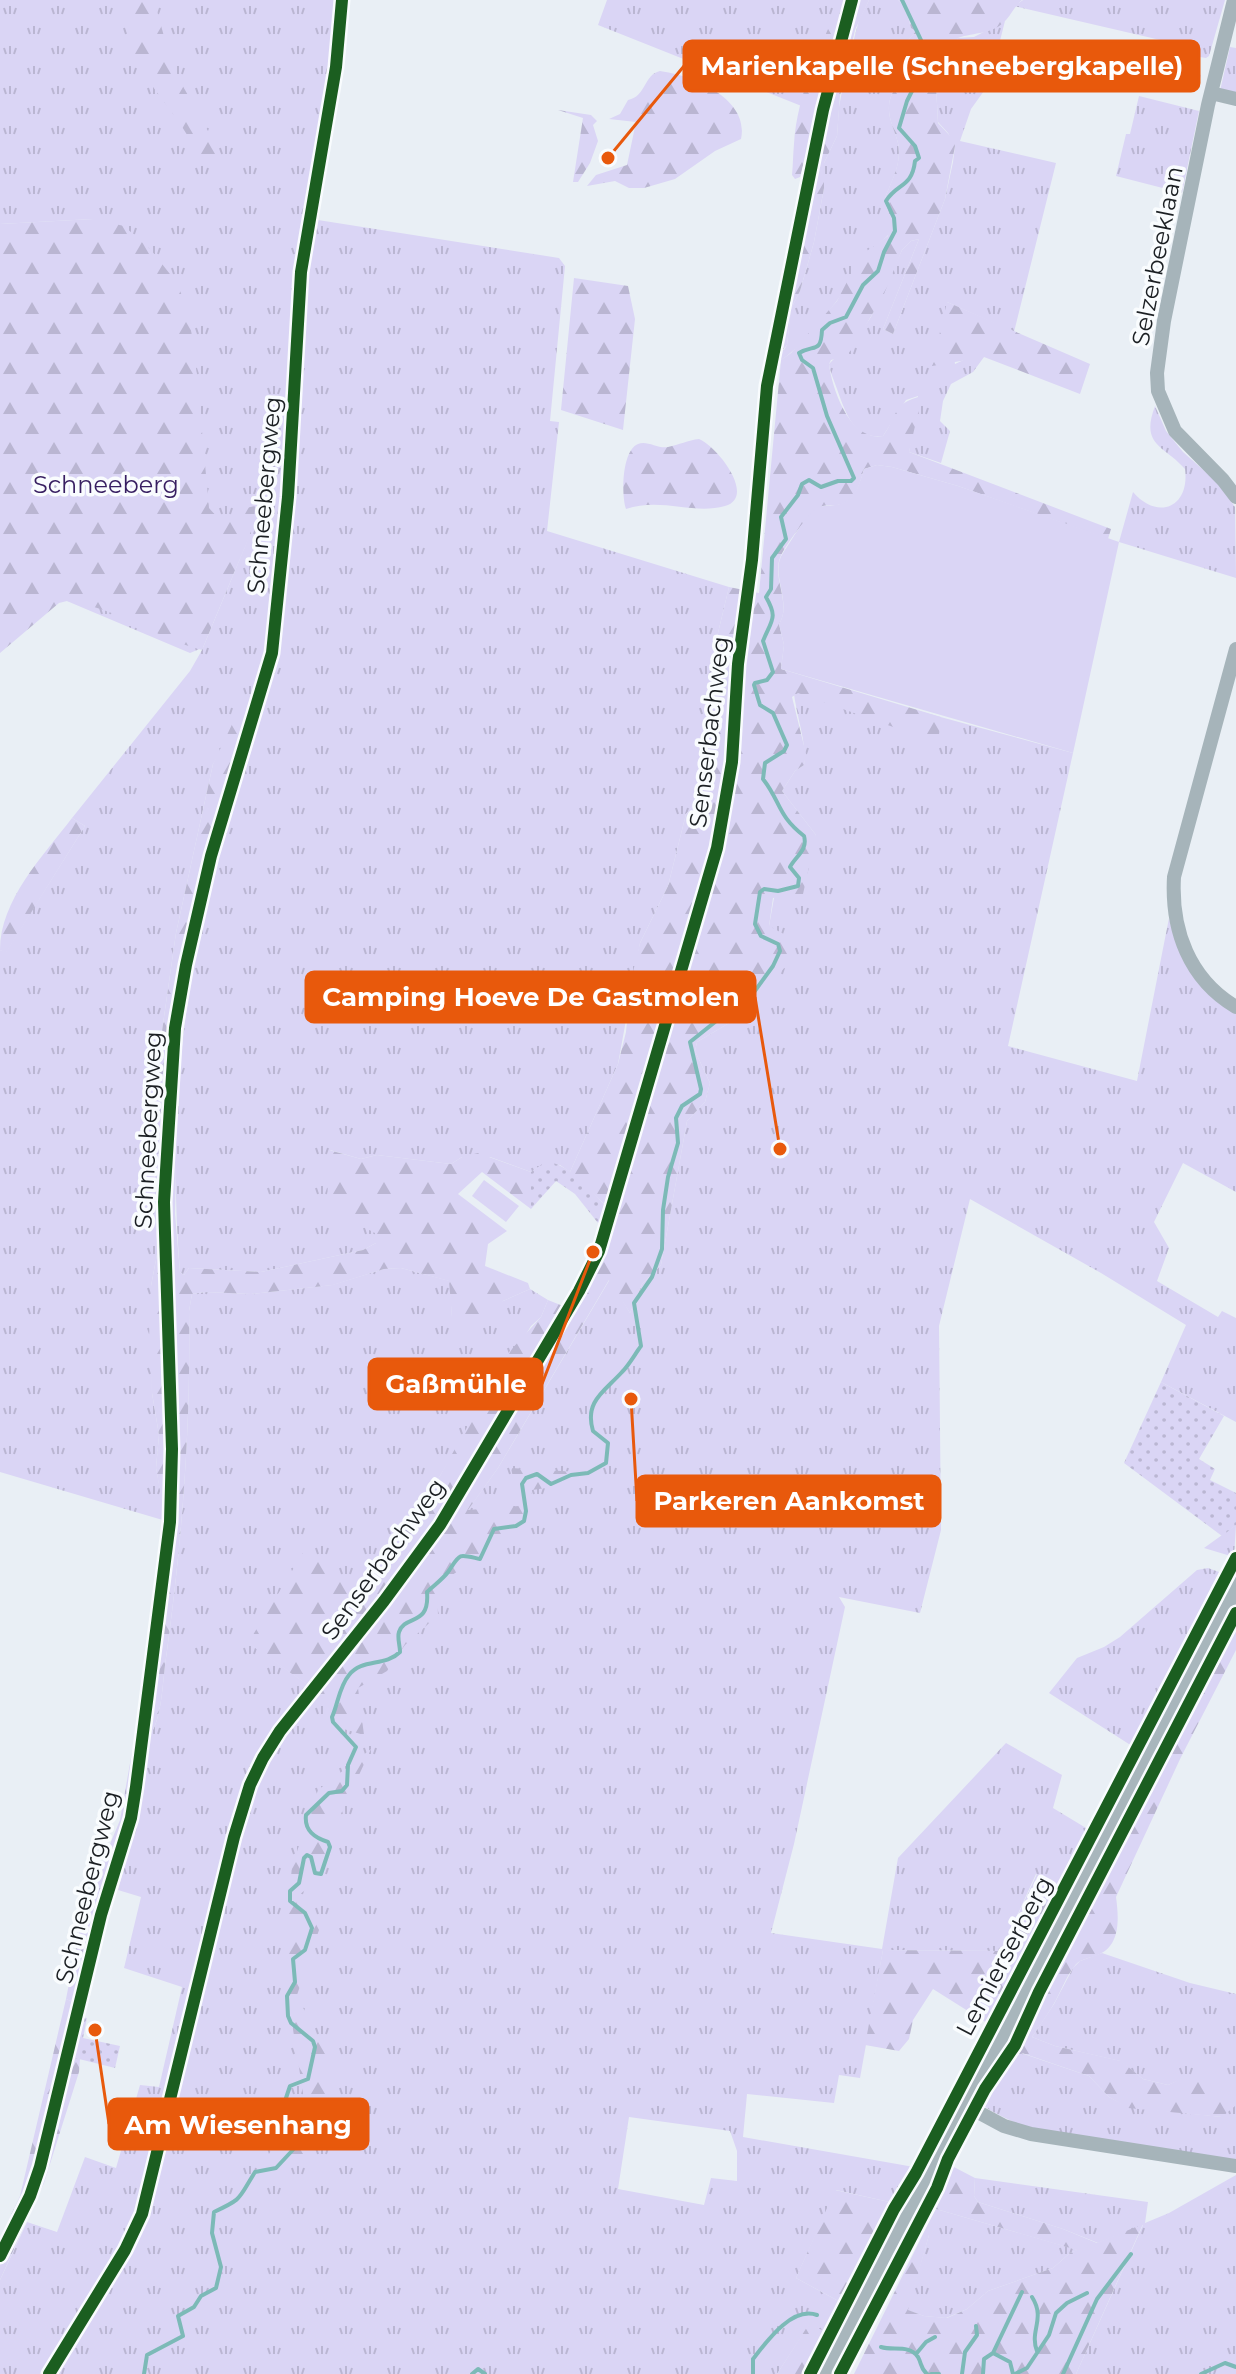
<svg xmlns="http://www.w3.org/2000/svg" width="1236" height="2374" font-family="Montserrat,sans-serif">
	<defs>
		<pattern id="grass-tufts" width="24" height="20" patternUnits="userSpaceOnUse" patternTransform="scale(2)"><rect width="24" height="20" fill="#dad5f5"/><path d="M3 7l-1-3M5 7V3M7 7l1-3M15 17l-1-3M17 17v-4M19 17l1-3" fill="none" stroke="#bab6d2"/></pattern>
		<pattern id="forest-firs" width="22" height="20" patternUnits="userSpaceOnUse" patternTransform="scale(2)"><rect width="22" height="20" fill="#dad5f5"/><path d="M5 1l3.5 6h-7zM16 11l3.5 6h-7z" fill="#bab6d2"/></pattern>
		<pattern id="garden-dots" width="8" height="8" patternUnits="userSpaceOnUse" patternTransform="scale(2)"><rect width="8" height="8" fill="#dad5f5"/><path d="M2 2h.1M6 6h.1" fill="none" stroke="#bab6d2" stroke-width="1.8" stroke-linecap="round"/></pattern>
	</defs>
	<rect width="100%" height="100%" fill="#e9eff5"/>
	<!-- grass -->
	<path fill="url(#grass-tufts)" fill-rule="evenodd" d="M0 0H340L290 391 269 649 258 692 213 764 176 933 155 1080 150 1096 148 1130 155 1151 154 1208 158 1249 151 1286 152 1393 159 1435 156 1468 166 1521 0 1472V950L6 952 85 826 72 818 190 671 202 650 249 537 202 648 190 653 55 596 93 219 0 224Z
		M607 0H844L814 111 598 25Z
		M869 0H898L905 6 911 28 917 30 906 43 904 67 899 71C899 89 890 91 889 106 888 119 895 130 898 143 902 165 892 179 885 198 888 208 893 224 888 235 886 239 868 250 861 259 851 272 846 289 836 302 824 317 797 351 781 360L778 350H784L787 345 791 309 800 291 814 242 824 188V163L837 136 839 107 846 69 859 20Z
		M1023 0H1225L1209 56 1206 58 1200 57 1195 73 1201 75 1199 82 1192 87 1161 79 1169 42 1014 6Z
		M1005 21 989 84 971 109 960 141 1056 163 1014 332 947 302 955 364 970 357H984L973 372 951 384 943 401 940 421 950 431 941 463 909 452 918 396 906 400 883 436C853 440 845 411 837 389 834 380 830 372 829 364L862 330 871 317 902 250 911 241 919 239 883 329 893 334 945 199 953 162 955 146 948 133 938 122 936 85 954 55 958 38 974 37Z
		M1230 47 1236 48V95L1220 91Z
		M1139 96 1199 111 1182 193 1116 176 1126 134H1130Z
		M318 220 559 258 565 266 550 421 559 422 547 531 729 587 717 637 712 718 699 799 686 814 668 886 640 943 618 1064 570 1172 560 1165 545 1163 531 1172 490 1157H462L451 1164 377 1155 361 1159 330 1150 376 1233V1243L363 1250 261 1272 189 1268 184 1275 180 1272C170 1152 177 1029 205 911 227 817 264 726 281 631L306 270 313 223Z
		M1155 406 1166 431 1183 452 1218 483 1235 507 1236 578 1119 542 1133 492C1158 521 1190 507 1185 469 1164 445 1140 446 1155 406Z
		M793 677 1073 753 1008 1046 1137 1081 1169 918 1174 937 1236 1012V1192L1183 1163 1154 1222 1169 1248 1157 1281 1218 1317 1222 1311 1236 1318V1422L1161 1382 1186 1325 1101 1273 970 1199 939 1326 941 1530 920 1613 839 1597 845 1607 794 1844 771 1933 882 1949 898 1858 1006 1743 1062 1775 1053 1808 1091 1831 1058 1886 1036 1874 1001 1951 883 1950 860 2078 839 2075 834 2103 747 2094 743 2137 914 2167 894 2203 836 2190 796 2278 844 2304 828 2333 809 2325 777 2374H0V2280L27 2222 57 2232 85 2157 116 2168 140 2085 159 2087 182 1987 124 1968 141 1897 118 1890 133 1835 147 1740C163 1720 162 1683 166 1658 182 1542 191 1428 189 1311L192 1294 205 1292 251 1294 332 1285 384 1269 401 1268 450 1281 452 1317 503 1301 530 1289 548 1300 541 1317 531 1326 426 1499 369 1581 249 1643 322 1695 467 1511 498 1468 610 1279 630 1313 642 1284 661 1265 687 1121 705 1102 710 1083 695 1051 697 1042 741 1016 769 926 774 898 816 835 782 791 795 771 804 765C808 740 792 707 793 677ZM629 2117 730 2131 737 2151V2181L711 2178 704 2205 618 2189Z
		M1236 1525 1234 1557 1204 1548Z
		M1208 1568 1219 1572 1132 1746 1049 1693 1077 1658 1104 1647 1120 1637 1197 1570Z
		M132 1752 135 1757 128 1815 76 2003 66 1999 84 1907 120 1820Z
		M1102 1953 1190 1983 1236 1994V2166C1159 2155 1046 2148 982 2105L1002 2073 1021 2053 1089 2076 1109 2097 1128 2107 1222 2117 1185 2078 1168 2085 1143 2079 1120 2061 1055 2046 1032 2037 1054 2004 1073 1968 1080 1961Z
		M1236 2175V2374H1076L1143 2225 1098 2243 1063 2229 978 2202 974 2196 975 2178 1148 2202 1145 2223 1169 2213Z
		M936 2209 1078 2250 1070 2253 1053 2268 988 2291 967 2309 946 2318 924 2316 907 2310 929 2235V2222Z"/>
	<!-- forest -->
	<path fill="url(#forest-firs)" d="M120 0H154L168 51 180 81 223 158 222 168 218 170 201 157 179 122 133 60Z
		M841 0H845L800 177 795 179 792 175C793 165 793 154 794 144 797 94 821 45 841 0Z
		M857 0H869L855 30 840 96 837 136 824 163V188L814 242 800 291 791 309 787 345 781 352 839 56Z
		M898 0H1022C1015 6 1012 13 1006 20 993 35 974 32 958 38L952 72 936 85 938 123 953 139 955 146 945 199 893 334 883 329 919 239 911 241 902 250 884 294 852 349 846 356 831 360 829 364C832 389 850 442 883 436 899 414 891 404 922 396L909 452 1111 529 1108 539 958 486 892 467 877 465 864 469C860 482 857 499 842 504 836 506 829 504 823 506 811 510 785 545 780 558 772 578 792 605 779 624L784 645 781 669 941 717 938 743 798 693 792 697 806 754 804 765 795 771 782 791 816 835 803 894 773 898 769 926 793 939 786 966 741 1016 697 1042 695 1051 710 1083 705 1102 687 1121 661 1265 642 1284 630 1313 609 1280 498 1468 468 1510 519 1506 511 1468 595 1473 575 1484 532 1490 524 1528 495 1552 455 1573 437 1588 438 1615 405 1645 387 1671 358 1688 364 1735 323 1723 326 1693 322 1695 248 1643 303 1553 359 1585 369 1581 427 1499 509 1352 541 1317 548 1300 573 1310 616 1215 570 1172 618 1064 626 1032 631 980 640 943 668 886 686 814 699 799 712 718 717 637 729 587 759 593 781 360 791 353 837 301 861 255 888 236 889 213 885 198C892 179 902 164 898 143 895 131 888 119 889 106 890 91 899 89 899 71L904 67 906 43 916 31 911 28 905 6Z
		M660 71C691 75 750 98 741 139L715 151 675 179 644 188H629L615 181 587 186 596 175 627 165 636 122 609 119 620 114 628 100C647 96 643 75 660 71Z
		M558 110 591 115 597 121 593 125 598 141 590 163 578 182H573L583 118Z
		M93 219 124 226 151 250 177 283 189 314 197 376 209 508C218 519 227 524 241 518L246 508 255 506 254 524 202 650C156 638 115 607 67 601L59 603 0 653V224Z
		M574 278 628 286 635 319 623 430 561 410Z
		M947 302 1090 364 1080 394 984 357 932 366Z
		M699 439C717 446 757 497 725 506 693 515 661 497 626 509 621 495 622 450 638 444 647 440 658 449 668 447 679 445 688 440 699 439Z
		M258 692C215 828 164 968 161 1112L177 1114 175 1214 180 1272 184 1275 189 1268 261 1272 363 1250 376 1243 375 1233 327 1208 329 1150 361 1159 377 1155 451 1164 462 1157 478 1153 531 1172V1209L482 1172 458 1194 507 1231 488 1244 485 1266 528 1283 530 1289 503 1301 480 1326 452 1317 449 1281 401 1268 384 1269 333 1285 251 1294 205 1292 192 1294 189 1311C191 1428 182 1542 166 1658 162 1683 163 1720 147 1740L164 1514 156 1468 159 1435 152 1393 149 1339 151 1286 158 1249 154 1208 155 1151 148 1130 150 1096 155 1080 176 933 213 764 239 710Z
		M72 818 85 826 6 953 0 950C0 900 43 856 72 818Z
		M1236 1624V1650L1181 1757 1116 1897C1119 1919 1121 1948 1095 1956 1087 1959 1079 1959 1074 1967 1066 1977 1062 1989 1056 2000 1049 2013 1040 2025 1032 2037L1055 2046 1121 2061 1143 2079 1168 2085 1185 2077 1215 2084 1235 2106 1222 2117 1128 2108 1109 2097 1089 2076 1022 2053 1002 2073 1110 1859Z
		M371 1749 334 1829 319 1880 300 1894 319 1930 297 1995 330 2064 326 2102 309 2119 316 2164 267 2157 304 2099 283 1966 292 1866 318 1790Z
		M1037 1874 1058 1886 987 2023 933 1989 913 2020 909 2039 899 2051 865 2045 883 1950 1001 1951Z
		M66 1999 76 2003 64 2055 80 2059 79 2072 44 2183 0 2280V2238L20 2196Z
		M952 2166 975 2178 974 2196 978 2202 1063 2229 1097 2243 1143 2224 1076 2374H854L929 2222V2235L908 2310 924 2316 947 2318 967 2309 988 2291 1053 2268 1070 2253 1077 2250 936 2209Z
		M835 2190 894 2203 844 2304 796 2278Z
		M809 2324 828 2333 807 2374H777Z"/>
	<!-- garden -->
	<path fill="url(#garden-dots)" d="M545 1162C569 1162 591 1192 608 1208L605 1216 598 1223 575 1194 556 1181 531 1209V1172Z
		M1161 1382 1224 1416 1199 1459 1215 1469 1210 1480 1236 1493V1525L1222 1536 1124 1463Z
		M82 2017 87 2018 83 2038 120 2046 115 2068 71 2057Z"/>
	<!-- pitch -->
	<path fill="#dad5f5" d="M877 465 892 467 958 486 1119 542 1073 753 781 669 784 645 779 624C793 603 769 573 783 553 791 541 806 515 817 508 823 505 829 506 835 505 855 503 859 485 864 469Z
		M484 1180 519 1206 506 1222 472 1196Z"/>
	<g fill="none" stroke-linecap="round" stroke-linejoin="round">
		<!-- stream -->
		<path stroke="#7cbab7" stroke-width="4" d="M1032 2297C1046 2319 1029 2331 1037 2351
			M881 2347C893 2351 909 2344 918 2357 922 2364 920 2368 927 2374
			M993 2353 1022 2292
			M916 2354 926 2342 935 2337
			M144 2374 147 2355 183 2336 178 2316 194 2307 201 2296 216 2288 221 2267 212 2233 214 2212C244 2198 238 2199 255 2172L276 2168 302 2140 301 2127 287 2114 285 2101 290 2086 308 2079 315 2047 313 2041 291 2023 288 2016 287 1996 295 1982 293 1959 305 1950 312 1928 305 1913 290 1901V1891L299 1883 304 1858 307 1855 311 1857 315 1873 321 1874 330 1847 328 1842C315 1838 304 1831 306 1815L329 1793 342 1791 347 1785 348 1765 356 1747 333 1722 332 1717C338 1704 339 1687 349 1675 362 1658 385 1667 400 1652 400 1645 397 1638 399 1632 405 1614 430 1627 427 1592 433 1586 443 1579 448 1572 461 1553 457 1554 480 1559L494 1529 516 1526 524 1521 526 1511 522 1484 526 1478 537 1474 551 1484 571 1475 588 1473 606 1463 608 1443 593 1431C584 1401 605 1391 622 1372 629 1365 635 1354 641 1346L634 1303 652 1277 662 1249 663 1210 668 1177 678 1143 676 1118 682 1106 700 1094 701 1089 690 1042 730 1010 744 1006 773 966 780 951 778 944 761 936 755 924 760 892 764 889 778 891 798 886 799 878 790 867C796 856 808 850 804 836 777 815 781 802 763 779L765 763 784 751 787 745 773 713 760 705 754 685 755 683 767 680 773 672 763 641C772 619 778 618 766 597L771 589 772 558 786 539 781 517 798 495 802 484 809 480 821 487 838 481H851L854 478 827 416 813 368 802 360 799 353C814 344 821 354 822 330L830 323 846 317 863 285 878 271 884 252 895 231 894 218 886 201C897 183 912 188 915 161L919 158 915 146 899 128 907 101 915 85 914 80 909 78V73L921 40 902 0
			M472 2374 478 2369 485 2374
			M753 2374V2359C767 2341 792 2306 817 2315
			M931 2374H939
			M962 2374 965 2352 977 2335 976 2326
			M983 2374 984 2359 993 2353 1010 2362 1013 2374
			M1015 2374 1027 2368 1049 2335 1056 2313 1067 2303 1087 2293
			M1063 2374 1097 2299 1131 2254
			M1201 2374 1225 2363 1236 2367"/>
		<!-- street -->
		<path stroke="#a6b4ba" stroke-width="14" d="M1234 0 1208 105 1164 321 1157 373 1158 391 1175 431 1223 480 1236 497
			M1211 93 1236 99
			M1236 649 1174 877C1171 930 1189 979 1236 1007
			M965 2105 1004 2126 1031 2134 1236 2166
			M0 2256 30 2196 40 2167 101 1915 131 1818 136 1787 170 1522 172 1449 164 1202 175 1028 186 965 211 856 272 653 288 497 301 272 336 67 342 0
			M49 2374 125 2250 142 2214 234 1837 250 1785 263 1758 280 1731 384 1601 440 1525 579 1291 599 1251 717 848 732 762 738 664 752 560 767 386 823 110 852 0"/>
		<!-- primary -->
		<path stroke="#a8b6bc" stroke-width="22" d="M825 2374 1236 1586"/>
		<!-- cycleway casing -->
		<g stroke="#f9fcfe" stroke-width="17">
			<path id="cycleway" d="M0 2256 30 2196 40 2167 101 1915 131 1818 136 1787 170 1522 172 1449 164 1202 175 1028 186 965 211 856 272 653 288 497 301 272 336 67 342 0
				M49 2374 125 2250 142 2214 234 1837 250 1785 263 1758 280 1731 384 1601 440 1525 579 1291 599 1251 717 848 732 762 738 664 752 560 767 386 823 110 852 0
				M810 2374 894 2209 916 2173 1236 1558
				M840 2374 937 2188 948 2159 985 2089 1015 2045 1039 1992 1236 1613"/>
		</g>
		<!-- cycleway -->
		<use href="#cycleway" stroke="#1b5e20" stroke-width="12"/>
	</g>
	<g text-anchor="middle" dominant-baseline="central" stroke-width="7" stroke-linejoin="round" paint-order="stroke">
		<!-- street labels -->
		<g font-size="24" fill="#1b1f23" stroke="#f9fcfe">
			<text transform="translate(1157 256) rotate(-79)">Selzerbeeklaan</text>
			<text transform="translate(264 495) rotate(-85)">Schneebergweg</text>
			<text transform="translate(709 732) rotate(-83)">Senserbachweg</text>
			<text transform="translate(148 1130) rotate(-87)">Schneebergweg</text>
			<text transform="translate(383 1559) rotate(-54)">Senserbachweg</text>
			<text transform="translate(87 1887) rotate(-76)">Schneebergweg</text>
			<text transform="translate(1004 1956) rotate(-62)">Lemierserberg</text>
		</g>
		<!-- park labels -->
		<g font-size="24" fill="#371e61" stroke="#f9fcfe">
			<text x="106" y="484">Schneeberg</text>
		</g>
	</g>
	<!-- callouts -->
	<path fill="none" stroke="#e8590c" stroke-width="3" d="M608 158L684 66M780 1149L755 997M593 1252L542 1384M631 1399L637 1501M95 2030L109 2124"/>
	<g fill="#e8590c" stroke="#f9fcfe" stroke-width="3">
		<circle cx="608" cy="158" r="8"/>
		<circle cx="780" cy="1149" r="8"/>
		<circle cx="593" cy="1252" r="8"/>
		<circle cx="631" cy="1399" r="8"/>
		<circle cx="95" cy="2030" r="8"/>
	</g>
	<g fill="#e8590c" stroke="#e8590c" stroke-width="3">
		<rect x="684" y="41" width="515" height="50" rx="8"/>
		<rect x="306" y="972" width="449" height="50" rx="8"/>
		<rect x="369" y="1359" width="173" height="50" rx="8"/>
		<rect x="637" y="1476" width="303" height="50" rx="8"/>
		<rect x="109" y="2099" width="259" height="50" rx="8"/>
	</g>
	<g font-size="26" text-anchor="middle" font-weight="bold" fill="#fff">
		<text x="942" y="75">Marienkapelle (Schneebergkapelle)</text>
		<text x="531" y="1006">Camping Hoeve De Gastmolen</text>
		<text x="456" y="1393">Gaßmühle</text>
		<text x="789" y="1510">Parkeren Aankomst</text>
		<text x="238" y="2134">Am Wiesenhang</text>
	</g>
</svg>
